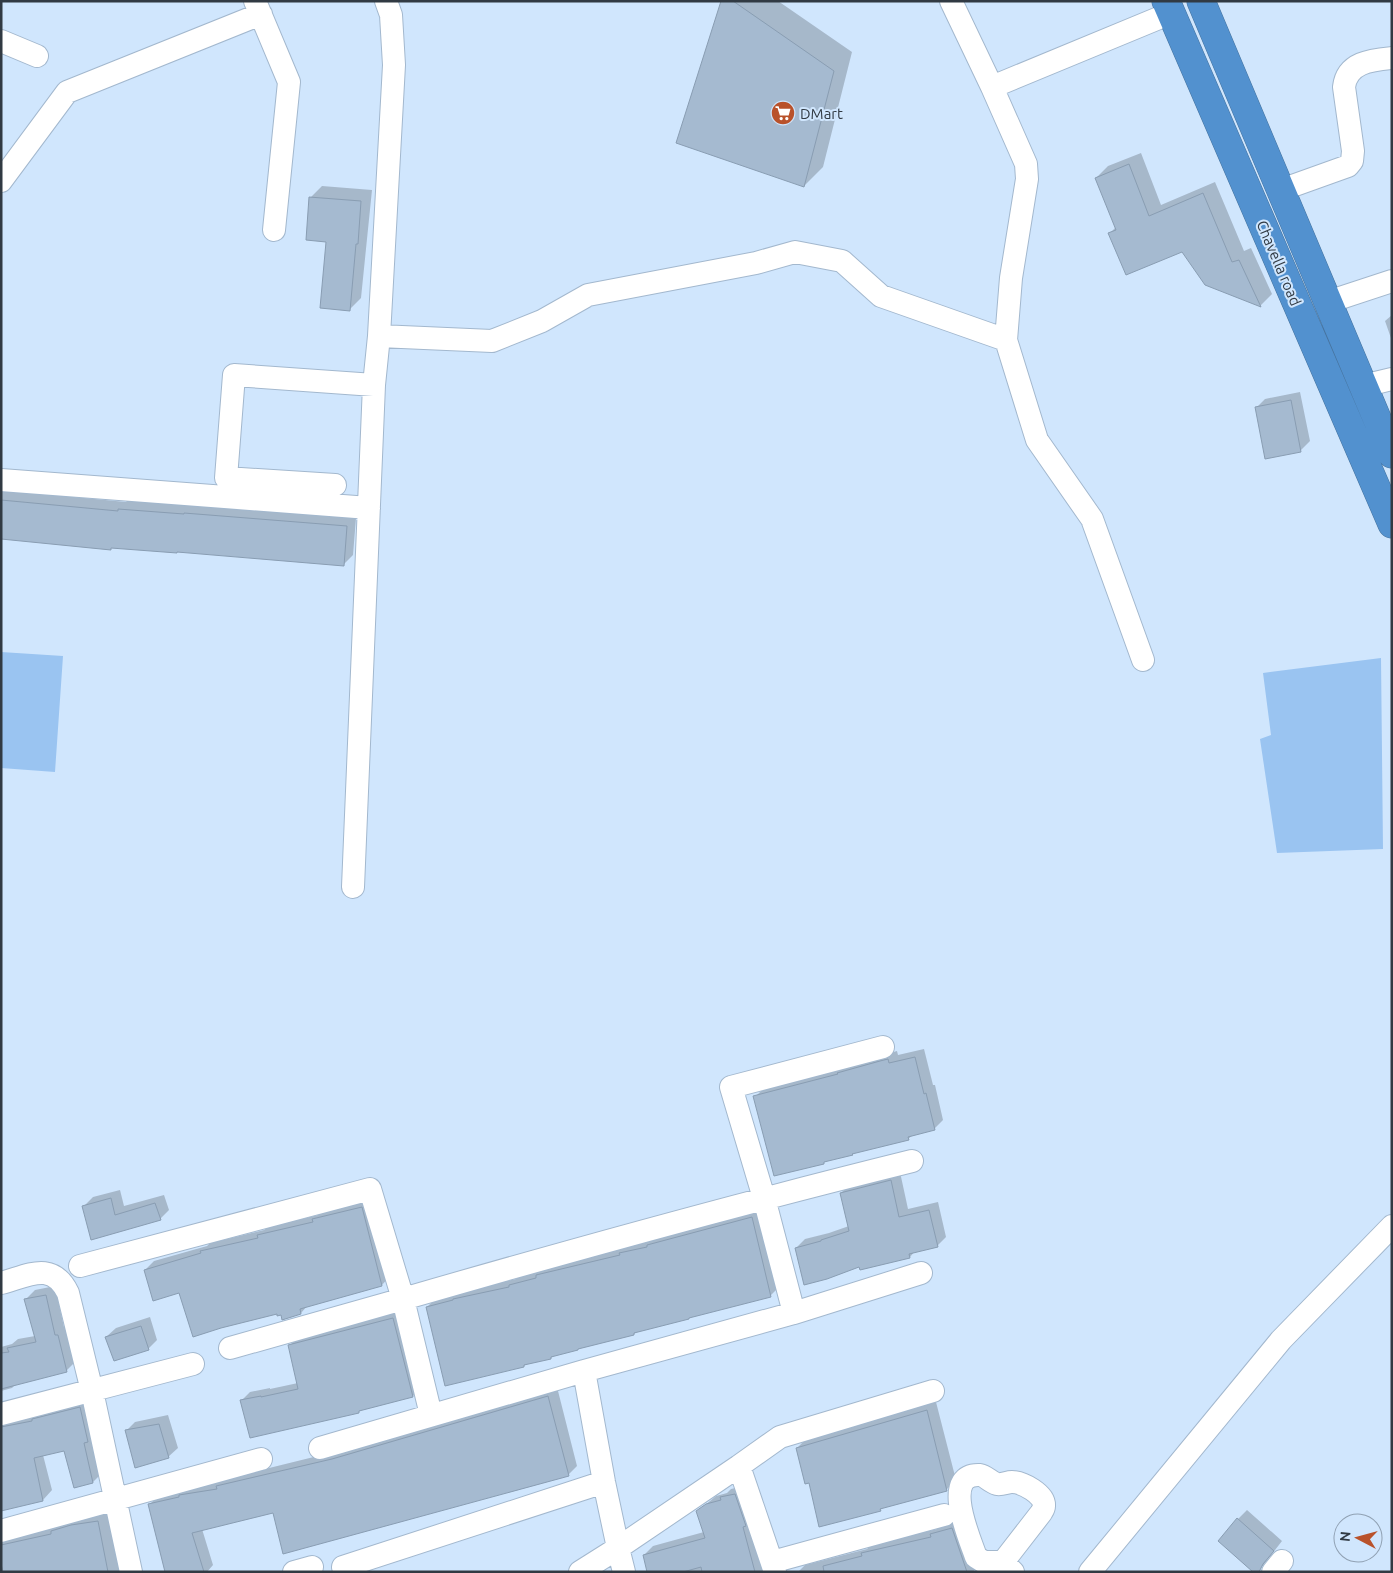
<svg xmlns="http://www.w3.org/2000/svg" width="1393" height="1573" font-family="Ubuntu,sans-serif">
	<rect width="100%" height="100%" fill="#d0e6fd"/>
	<!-- green -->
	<path fill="#9ac4f1" d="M1 652 63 656 55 772 1 768Z
		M1381 658 1383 849 1277 853 1260 739 1271 735 1263 673Z"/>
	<!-- shadow -->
	<path fill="#0003" d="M722 1H778L852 52 823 167 804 186Z
		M1141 153 1161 205 1215 182 1244 251 1251 248 1272 294 1260 306 1205 284 1182 250 1110 233 1116 227 1096 178 1108 166Z
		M322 186 372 190 361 298 349 310 328 241 310 198Z
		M1392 315V341L1385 321Z
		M1300 392 1310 441 1301 450 1266 458 1256 408 1265 399Z
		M1 490 126 502 128 500 356 518 353 555 344 564 1 538Z
		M924 1049 933 1085H935L943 1120 934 1129 914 1134 908 1139 854 1152 852 1154 755 1097 764 1088 897 1051 898 1055Z
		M900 1172 908 1209 938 1202 946 1237 937 1246 915 1251 910 1257 860 1266 796 1248 805 1239 829 1233 849 1226 841 1193 850 1184Z
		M120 1190 124 1206 164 1195 169 1210 160 1219 92 1238 84 1206 93 1197Z
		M371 1199 390 1276 382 1285 308 1305 301 1313H278L180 1292 145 1270 154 1261 207 1246 210 1243 264 1230 268 1227 318 1215 322 1211Z
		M761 1209 779 1287 770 1296 637 1331 634 1334 554 1354 551 1358 526 1364 524 1366 427 1307 436 1298 464 1290 516 1279 519 1276Z
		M55 1286 64 1327 67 1326 76 1361 66 1371 16 1384 12 1388 1 1391V1347L12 1344 18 1339 35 1336 26 1299 35 1290Z
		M402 1310 422 1387 413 1396 361 1410 358 1412 241 1401 250 1392 270 1388V1389L298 1383 289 1346 298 1337Z
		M150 1317 157 1340 148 1349 106 1337 116 1328Z
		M557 1387 577 1466 568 1475 274 1512 202 1529 213 1565 207 1572H167L150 1504 159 1495 342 1450Z
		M89 1399 102 1473 93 1482 64 1449 43 1455 52 1490 43 1500 1 1510V1420Z
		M936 1402 956 1480 947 1489 884 1507 880 1510 810 1482 797 1448 806 1439Z
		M168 1415 178 1448 168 1457 126 1431 135 1422Z
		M744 1486 767 1572H648L644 1555 653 1546 704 1532 698 1511 716 1496 727 1493 731 1489Z
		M1247 1510 1282 1541 1258 1572 1238 1519Z
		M107 1512 120 1572H1V1539Z
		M961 1520 977 1567 973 1572H798L805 1565 867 1549 872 1544 937 1529 941 1525Z"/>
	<!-- building -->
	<path fill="#a5bad0" stroke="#899db2" d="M721 1H733L834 71 804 187 676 143Z
		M1129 164 1149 216 1203 193 1232 262 1239 260 1261 307 1205 285 1182 252 1126 275 1108 233 1116 230 1095 178Z
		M309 197 361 201 358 244H356L350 311 320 308 326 242 306 240Z
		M1291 400 1301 452 1265 459 1255 407Z
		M1 500 118 511V509L184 514V513L347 526 344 566 177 552V553L111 548V550L1 539Z
		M915 1057 924 1094 926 1093 935 1130 908 1137 909 1140 852 1154 853 1155 824 1162V1164L774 1176 753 1096 838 1074 837 1073 880 1061 888 1059 889 1063Z
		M891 1180 899 1217 929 1210 938 1247 909 1254 910 1258 860 1270 859 1267 827 1279 804 1285 795 1248 821 1241V1240L849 1231 840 1193Z
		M111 1198 115 1215 155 1203 161 1220 91 1240 82 1206Z
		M362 1207 382 1286 300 1309 301 1314 282 1320 281 1315 277 1316V1314L221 1328 193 1337 179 1293 153 1301 144 1270 201 1253 200 1251 258 1238 257 1235 313 1222 312 1219Z
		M752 1217 771 1297 689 1318V1319L634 1333V1335L578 1349V1350L551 1357V1359L524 1365V1367L445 1386 426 1307 453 1300V1299L509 1287V1285L536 1278V1275L620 1255 619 1253 647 1247V1245Z
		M46 1295 55 1335H58L67 1372 1 1389V1353L9 1352 7 1348 36 1342 24 1299Z
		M393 1318 413 1397 359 1411V1413L250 1438 240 1400 261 1396V1397L298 1389 288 1345Z
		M141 1326 149 1350 114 1361 105 1337Z
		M548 1396 569 1476 283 1554 273 1513 192 1533 204 1572H165L148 1504 179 1497V1495L217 1489 216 1486 332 1459Z
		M80 1407 88 1442 84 1443 93 1483 74 1488 64 1451 34 1458 43 1501 1 1511V1427L32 1421V1419Z
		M927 1410 947 1491 880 1509 881 1511 819 1527 809 1483 805 1484 796 1448Z
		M159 1424 169 1458 135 1468 125 1430Z
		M735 1494 746 1526 743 1527 755 1572H702L701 1567 683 1572H647L643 1555 705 1538 696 1511 706 1504 721 1500 720 1497Z
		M1237 1518 1274 1551 1263 1564 1259 1572H1253L1218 1541Z
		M98 1521 108 1572H3L1 1564V1545L51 1534V1531L71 1525Z
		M952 1528 967 1572H824L823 1566 862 1556 861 1553 931 1537 930 1534Z"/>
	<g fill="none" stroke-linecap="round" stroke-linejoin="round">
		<!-- minor casing -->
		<g stroke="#a3b8ce" stroke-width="24">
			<path id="minor" d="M255 1 289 82 274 230
				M951 1 992 87 1171 13
				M1 41 37 56
				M992 87 1026 164 1027 179 1011 278 1006 340 1037 440 1092 519 1143 660
				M1 181 67 92 261 14
				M1281 190 1348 166 1352 161 1353 151 1344 87C1347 62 1372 60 1392 58
				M1328 302 1392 281
				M379 336 492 341 542 321 588 295 756 263 795 252 842 261 881 296 1006 340
				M1363 386 1392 379
				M1 480 369 508
				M335 485 226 478 234 375 374 385
				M353 887 374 385 379 336 394 65 391 15 386 1
				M80 1266 370 1189 403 1299 230 1348
				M1 1283C28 1276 52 1260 68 1293L92 1391 131 1572
				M794 1313 921 1273
				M584 1371 794 1313 764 1198 731 1087 883 1047
				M1 1414 193 1364
				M431 1415 403 1299C572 1250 742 1203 912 1161
				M320 1448 584 1371 604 1482 618 1548 739 1466 775 1572
				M739 1466 780 1437 933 1391
				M1 1531 261 1459
				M772 1562 944 1515
				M1003 1562 1041 1513C1042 1511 1044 1509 1044 1506 1045 1494 1022 1482 1012 1482 1007 1482 1002 1485 997 1484 990 1482 986 1476 980 1475 940 1473 970 1539 976 1557L984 1562H1003L1013 1572
				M343 1567 604 1482
				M294 1572 312 1567
				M580 1572 618 1548 624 1572
				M1090 1572 1281 1340 1392 1226
				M1273 1572 1282 1561"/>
		</g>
		<!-- highway casing -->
		<g stroke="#46739e" stroke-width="29">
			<path id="highway" d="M1166 1 1392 524
				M1201 1 1392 454"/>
		</g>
		<!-- minor -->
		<use href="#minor" stroke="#fff" stroke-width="22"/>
		<!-- highway -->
		<use href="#highway" stroke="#5291cf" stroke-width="28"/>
	</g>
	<!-- icons -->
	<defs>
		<g id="supermarket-disc" transform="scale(1.25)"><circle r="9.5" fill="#b9522b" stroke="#d0e6fd"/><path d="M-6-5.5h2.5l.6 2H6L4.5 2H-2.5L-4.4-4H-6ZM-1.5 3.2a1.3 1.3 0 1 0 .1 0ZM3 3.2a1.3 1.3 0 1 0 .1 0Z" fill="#fff"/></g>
	</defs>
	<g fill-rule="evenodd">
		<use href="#supermarket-disc" x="783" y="113"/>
	</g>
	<g text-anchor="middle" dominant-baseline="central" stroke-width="4" stroke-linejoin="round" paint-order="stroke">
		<!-- poi labels -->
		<g font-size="15" fill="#313a43" stroke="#d0e6fd" text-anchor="start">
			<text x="800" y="113">DMart</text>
		</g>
		<!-- street labels -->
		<g font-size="15" fill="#313a43" stroke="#d0e6fd">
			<text transform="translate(1279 263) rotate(67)">Chavella road</text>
		</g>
	</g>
	<!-- border -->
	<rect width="1393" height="1573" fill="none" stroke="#313a43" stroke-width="5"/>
	<!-- north arrow -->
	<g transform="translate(1358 1538) rotate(276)"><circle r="24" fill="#d0e6fd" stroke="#90a1b3"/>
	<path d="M0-4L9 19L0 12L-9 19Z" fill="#b9522b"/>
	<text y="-8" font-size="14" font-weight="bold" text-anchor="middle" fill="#313a43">N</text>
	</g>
</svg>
